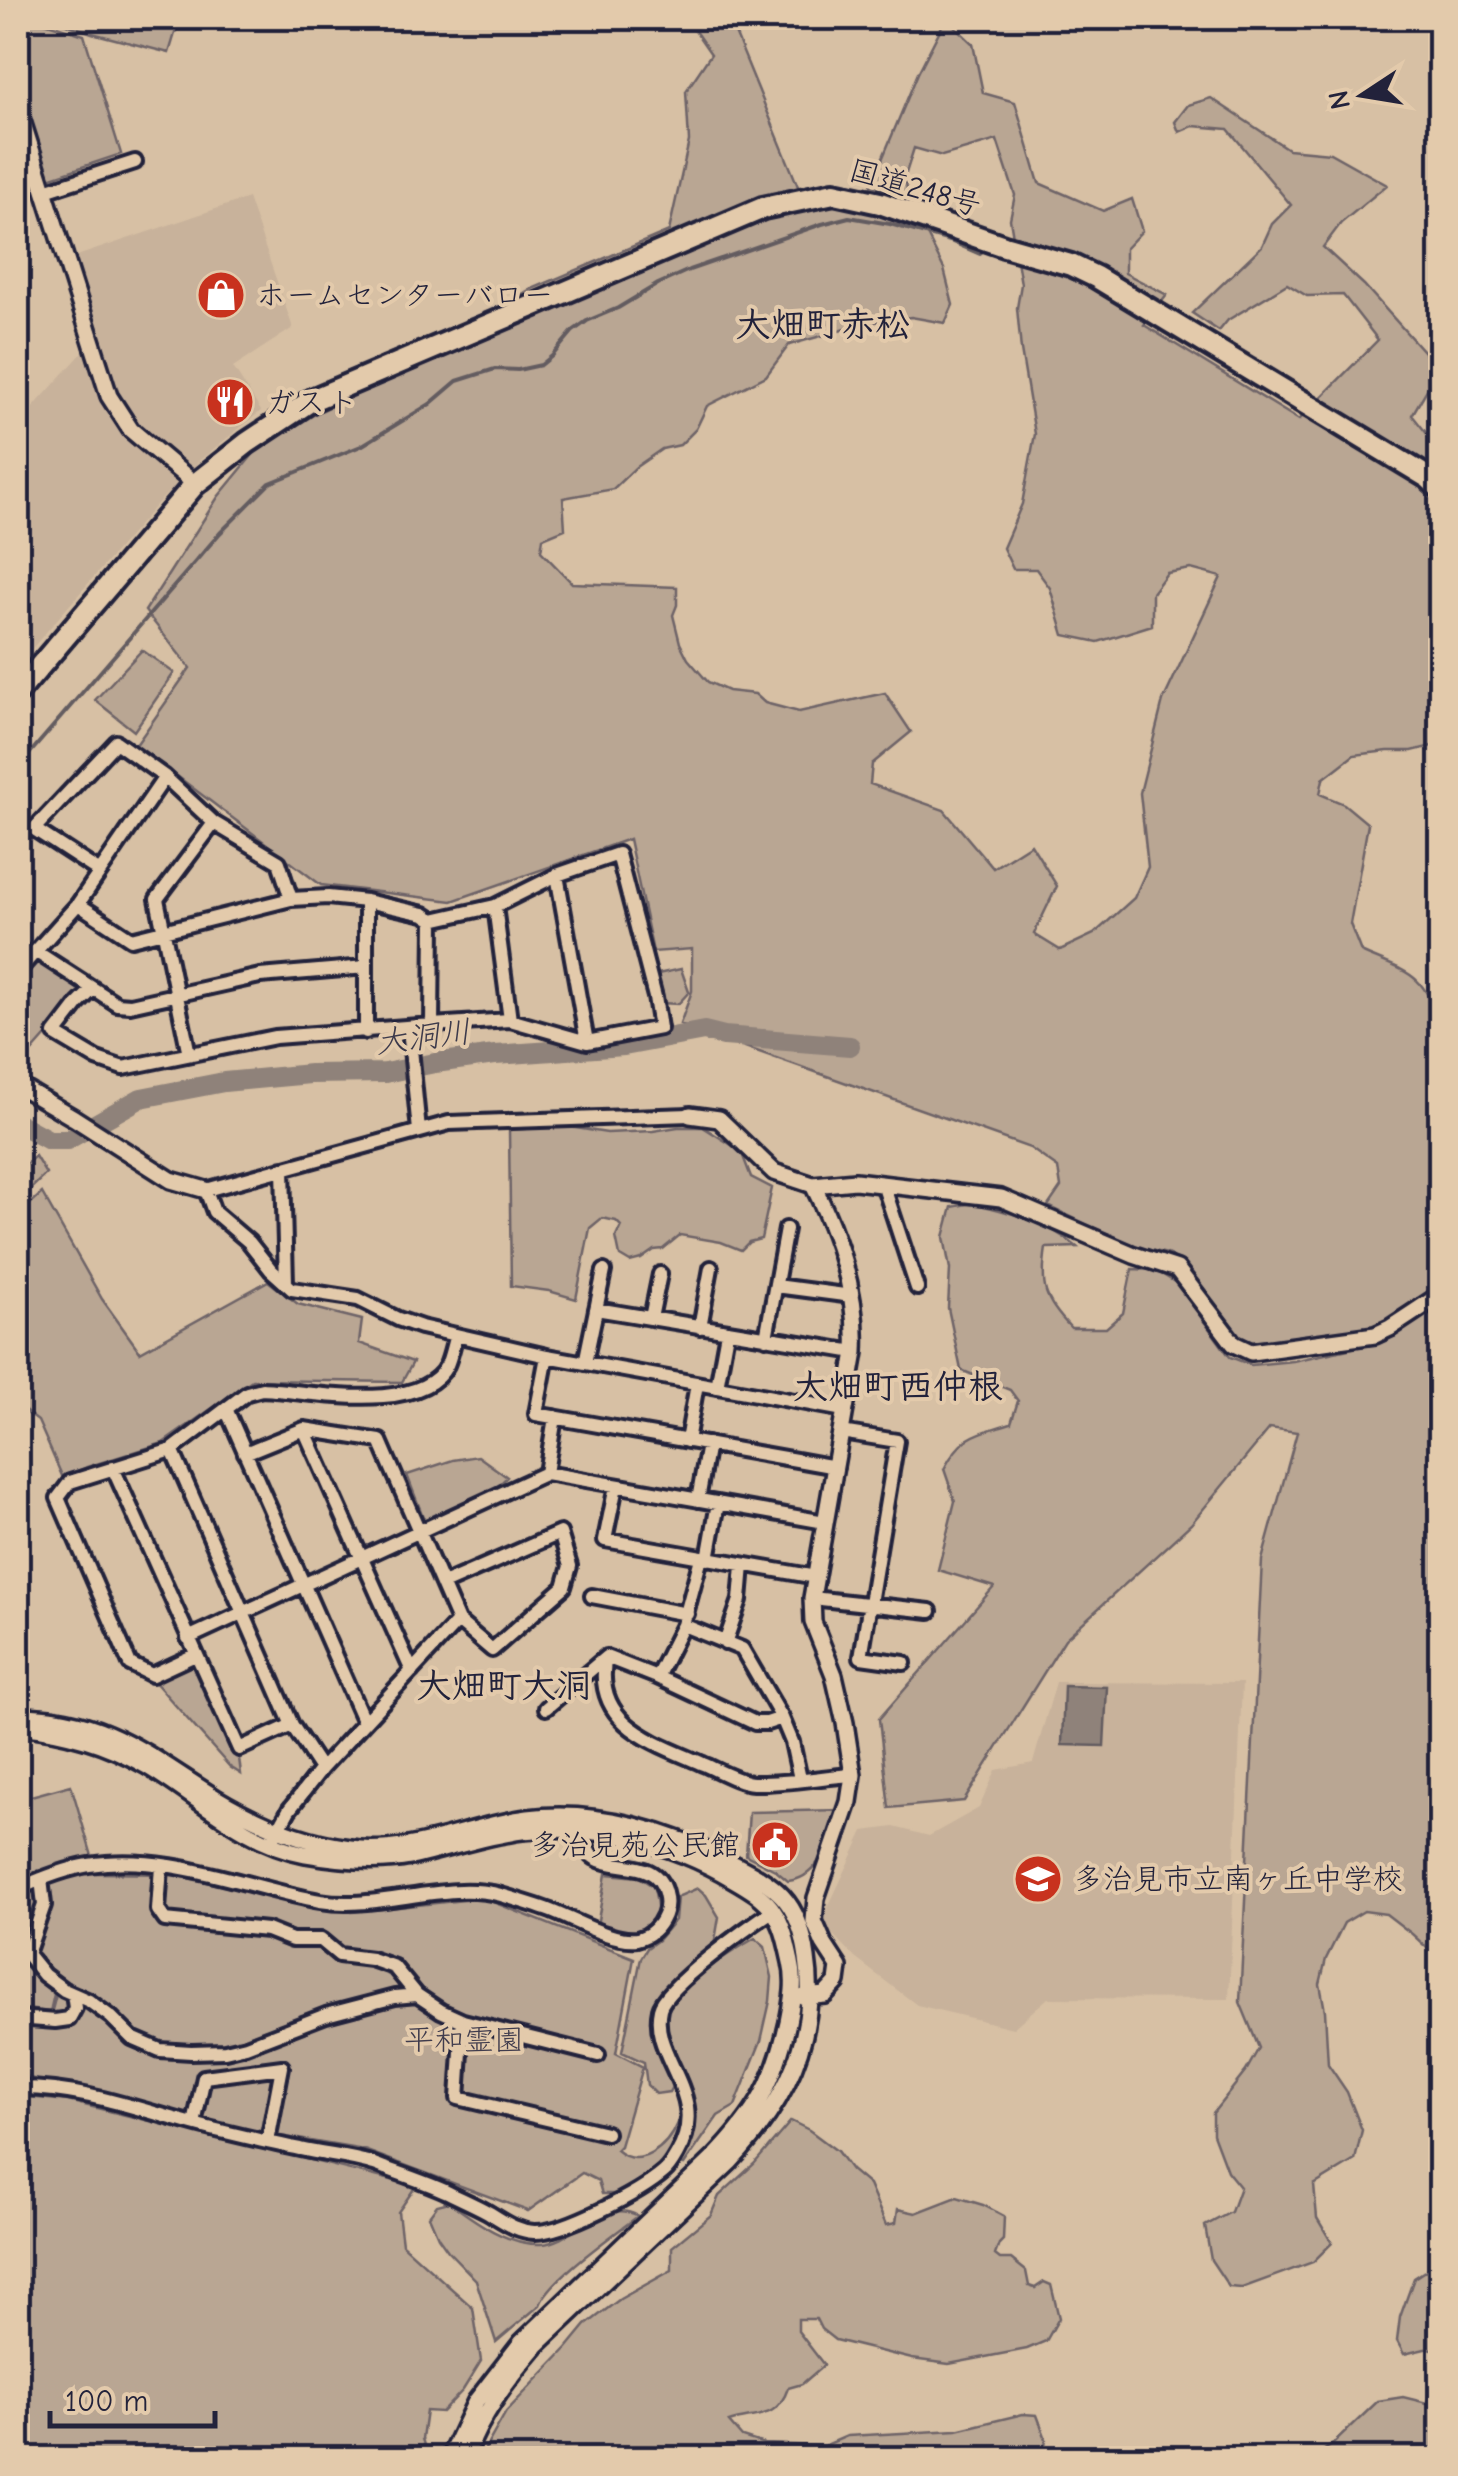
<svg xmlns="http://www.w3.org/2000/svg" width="1458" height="2476" font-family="'Comic Neue','Klee One',sans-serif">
	<rect width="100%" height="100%" fill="#d7c0a4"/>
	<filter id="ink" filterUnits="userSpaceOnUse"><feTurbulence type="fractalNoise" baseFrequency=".01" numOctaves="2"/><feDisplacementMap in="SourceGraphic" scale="20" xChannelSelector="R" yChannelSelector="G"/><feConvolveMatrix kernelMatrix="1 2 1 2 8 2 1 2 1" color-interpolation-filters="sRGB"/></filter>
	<g filter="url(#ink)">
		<!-- built -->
		<path fill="#c8b29b" d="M248 198 293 328 233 367 261 411 200 460 158 503 28 653 18 644V424L84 351 104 343 74 257Z
			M1056 1682 1242 1683 1229 1999 1048 1998 1013 2028 917 2005 855 1958 821 1922 864 1831 894 1827 929 1836 979 1808 996 1770 1033 1763Z"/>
		<!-- green -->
		<path fill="#b9a693" stroke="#6e6467" stroke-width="2.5" d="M18 18H33L84 35 121 154 46 179 18 84Z
			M49 18H173L179 20 169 53 92 33Z
			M686 18H729L806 206 837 202 922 225 944 269 953 305 945 323 911 317 867 323 789 345 766 376 707 406 696 429 680 445 662 449 636 467 613 489 563 498 565 529 543 538 541 551 572 583 677 587V605L673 615 680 643 688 659 708 682 728 691 755 694 765 703 799 712 885 693 911 732 872 764 870 784 944 810 993 868 1031 844 1057 886 1034 934 1060 950 1094 934 1134 898 1148 867 1140 793 1163 701 1221 577 1191 569 1167 573 1152 593V625L1098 642 1064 635 1050 588 1036 569H1013L1003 548 1022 504 1035 434 1021 350 1017 308 1021 284 1010 219 1015 195 997 140 942 156 914 148 905 176 908 196 871 186 918 73 946 18 973 44 983 93 1015 102 1039 183 1103 211 1132 199 1142 231 1125 249V273L1167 295 1144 325 1299 420 1378 340 1343 295 1307 296 1287 284 1228 320 1219 331 1192 313 1262 246 1272 224 1291 205 1228 129 1193 126 1179 132 1175 122 1188 105 1211 98 1288 149 1330 153 1387 185 1341 223 1323 247 1364 285 1439 369 1412 415 1440 450V744L1412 751H1388L1354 755 1323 779 1320 794 1344 804 1368 824 1350 924 1361 952C1408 973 1423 971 1440 1024V1287L1398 1315 1373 1328 1261 1345 1239 1339 1185 1263 1167 1254 1132 1246 1048 1206 1061 1187 1058 1168 1030 1148 680 1024 692 991V949L653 952 629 839 452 901 321 885 136 745 190 668 145 611 218 497 256 451 315 414 423 361 527 291 669 231 689 141 686 91 711 54Z
			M142 650 174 673 134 731 95 700Z
			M37 960 78 985 81 996 30 1054 18 1015V984Z
			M681 969 689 992 678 1004 661 1003 653 975Z
			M563 1126 607 1133 653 1131 678 1127H703L741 1151 751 1177 772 1188 761 1239 749 1242 741 1250 721 1242 680 1235 663 1249 654 1250 641 1259 630 1262 620 1256 616 1237 621 1226 616 1221 602 1218 590 1228 576 1299 549 1291 511 1286 509 1130Z
			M35 1156 46 1174 18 1201V1171Z
			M42 1193 102 1299 140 1352 268 1281 298 1304 362 1320 359 1343 413 1362 402 1382 252 1380 163 1443 87 1467 63 1478 38 1421 18 1406V1215Z
			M972 1203C1010 1212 1046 1221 1077 1247L1046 1248C1040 1287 1044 1300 1071 1328H1106L1123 1313 1132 1269 1155 1270 1176 1283 1230 1357 1251 1365 1293 1361 1376 1343 1440 1304V1960L1412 1934 1386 1914 1364 1911 1344 1923 1326 1959 1320 1984 1325 2011 1328 2064 1347 2092 1362 2130 1355 2160 1314 2185 1317 2218 1332 2243 1313 2262 1242 2288 1229 2287 1211 2260 1205 2226 1231 2212 1240 2187 1227 2171 1213 2134V2113L1246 2071 1259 2048 1240 2002 1262 1560 1297 1432 1270 1428 1191 1524 1065 1639 964 1801 889 1808 879 1719 994 1587 938 1570 955 1501 944 1469C962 1434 977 1434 1011 1423L1018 1401 1010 1390 961 1370 948 1308 950 1269 944 1237 952 1207Z
			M478 1456 507 1477 493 1491 425 1522 407 1475 453 1460Z
			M188 1664 196 1667 239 1758 241 1774 230 1767 153 1680Z
			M71 1785 97 1873 170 1874 308 1905 352 1912 483 1898 634 1958 616 2053 643 2067 620 2146 616 2150C639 2170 667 2148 677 2123 679 2118 680 2112 682 2107L685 2118 667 2166 624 2194H602L598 2181 582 2173 528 2211 364 2150 203 2123 18 2075V2010L51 2014 56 1995 54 1994 50 2012 18 2008V1796L20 1799Z
			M840 1810C828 1838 822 1878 788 1881L775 1870 746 1855 749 1812Z
			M606 1874 639 1877 654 1887C655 1894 658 1904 657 1911 653 1943 617 1935 597 1926Z
			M698 1888 706 1895 719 1917 714 1946 665 1990 657 2032 673 2085 669 2092 656 2094 647 2085 644 2062 622 2052 641 1958 647 1948 658 1940 675 1920 677 1897Z
			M755 1938 765 1947 772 1977 770 2001 761 2041 735 2106 718 2116 684 2165 676 2163 692 2130C686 2109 660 2032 664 2014 669 1990 733 1951 755 1938Z
			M18 2096 68 2101 416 2186 398 2212 402 2244 473 2308 481 2361 463 2390 442 2412 426 2411 422 2439 426 2451 408 2458H249L229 2451 207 2454 204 2458H18Z
			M791 2121 809 2130 837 2151 851 2170 869 2185 886 2225 896 2223 898 2209 916 2213 957 2197 983 2205 1004 2216 1003 2240 999 2244 995 2255 1000 2259H1011L1026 2271 1029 2286 1035 2288 1044 2282 1051 2285 1059 2318 1046 2341 1027 2349 949 2364 912 2359 835 2340 821 2329 816 2319H798V2331L824 2365 802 2384 788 2388C777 2421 755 2413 729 2422L742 2437 764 2444 824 2446 847 2436 957 2430 1023 2414 1037 2415 1046 2439 1043 2458H480L506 2412 567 2348 586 2325 620 2299 672 2270V2247L711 2215 719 2196 754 2164Z
			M449 2202C475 2221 508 2246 542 2244 574 2241 605 2197 638 2216 614 2235 549 2279 540 2305L496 2342 476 2280 448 2251 438 2237 429 2216 437 2205Z
			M1440 2261V2351L1429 2348 1404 2354 1397 2341 1400 2317 1414 2278Z
			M1440 2373V2458H1313L1333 2444 1378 2401 1403 2397 1427 2403 1433 2380Z"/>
		<!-- water -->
		<path fill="#8f827a" stroke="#635c61" stroke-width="2.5" d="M1064 1686 1107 1687 1104 1746 1062 1745Z"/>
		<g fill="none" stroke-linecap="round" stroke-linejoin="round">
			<!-- stream -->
			<path stroke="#635c61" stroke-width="4" d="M18 767 220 533 270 483 361 446 430 404 457 381 495 369 518 370 541 365 552 356 573 331 587 321 618 308 658 284 689 270 822 224 849 217 890 224 950 241 980 254"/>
			<!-- river -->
			<path stroke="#8f827a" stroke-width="20" d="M18 1123 49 1140H67L141 1098 224 1082 310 1074 385 1073 435 1063 495 1055 624 1046 704 1031 724 1036 850 1046"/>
			<!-- minor casing -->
			<g stroke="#22223b" stroke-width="20">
				<path id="minor" d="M45 191 135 162
					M100 872 34 829 116 742 165 777 214 823 279 862 291 899
					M557 875 587 1042
					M366 901V1032
					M78 904 131 939 291 899 328 897 366 901 424 914 433 920 495 906 557 875 618 854 655 997 660 1028 587 1042 510 1020 432 1025 275 1037 123 1068 97 1059 55 1034 78 1004 93 989
					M495 906 510 1020
					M35 951 117 1004 130 1005 260 976 366 967
					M18 971 78 904 165 777
					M432 1025 433 920
					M409 1028 419 1131
					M18 1036V1043
					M189 1054 157 899 214 823
					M690 1115 449 1123 206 1190 214 1212 249 1242 271 1270 292 1289 358 1299 398 1319 421 1327 547 1356 844 1410
					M283 1168 286 1283
					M883 1184 917 1288
					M776 1286 852 1296
					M596 1309 855 1352
					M651 1318 660 1274
					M700 1327 711 1268
					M766 1338 786 1229
					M547 1356 536 1414 836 1467
					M585 1363 604 1271
					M717 1387 727 1332
					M227 1411 364 1722
					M304 1429 412 1671
					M841 1432 897 1441 861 1657 904 1663
					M687 1441 697 1384
					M172 1450 292 1725 321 1769
					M245 1453 304 1429 380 1441 458 1621 492 1650 564 1587 570 1566 560 1533 443 1584
					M113 1468 239 1749 292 1725
					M546 1473 555 1417
					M616 1486 605 1540 816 1577
					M698 1500 708 1444
					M708 1559 718 1503
					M592 1596 687 1614
					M812 1598 930 1611
					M683 1625 742 1649 782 1718 792 1742 800 1779
					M188 1638 546 1473 825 1522
					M725 1643 740 1600 743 1565
					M195 1655 152 1675 130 1664 58 1498 70 1482 172 1450 247 1393 262 1389C308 1391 421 1416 447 1365 451 1356 453 1344 456 1335
					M606 1657C591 1724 655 1743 703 1764 718 1770 738 1782 753 1783 785 1784 821 1777 853 1775
					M657 1677 683 1625 701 1558
					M546 1708 606 1657 657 1677 755 1723H767L782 1718
					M275 1836 289 1810 321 1769 458 1621
					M161 1866 158 1910 165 1920 267 1930 292 1940H321L339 1955 371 1959 394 1967 417 1995
					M41 1879 44 1905 27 1954 44 1975 64 1990 89 2001 111 2017 132 2038 160 2050 191 2052 225 2051 246 2046 326 2015 395 1997 417 1995 441 2011 463 2021 598 2055
					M18 1889C40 1879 65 1869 89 1865 167 1852 245 1887 320 1901 379 1911 445 1880 501 1895 518 1900 535 1905 551 1911 575 1920 612 1942 637 1939 650 1936 659 1927 664 1915 667 1908 667 1900 665 1893 657 1858 617 1871 595 1858 586 1853 585 1840 583 1831
					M18 2018 55 2021 69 2019 75 2008 73 1994
					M463 2021 458 2098 606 2133
					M18 2088C89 2087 157 2117 225 2132 250 2138 275 2144 300 2149 325 2155 350 2156 374 2164 398 2173 423 2181 445 2191 459 2198 473 2204 486 2211 502 2220 515 2231 534 2232 564 2233 641 2192 664 2172 670 2167 673 2161 677 2154 712 2094 649 2058 660 2009 665 1986 751 1925 774 1910
					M194 2124 204 2077 282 2067 268 2141"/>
			</g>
			<!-- tertiary casing -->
			<g stroke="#22223b" stroke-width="22">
				<path id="tertiary" d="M18 108 109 396 131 430 195 484
					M18 1085 74 1118 171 1180 206 1190
					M690 1115 719 1119 774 1172 813 1185 855 1181 1001 1198 1134 1255 1177 1269 1234 1344 1251 1352 1375 1335 1390 1328 1440 1295
					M18 1716C105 1716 147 1755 216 1798 256 1822 304 1842 350 1848 409 1857 469 1825 528 1818 597 1809 671 1832 732 1863 749 1872 768 1881 782 1896 798 1913 804 1935 807 1958 819 2038 784 2105 730 2162L537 2345C507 2380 481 2415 465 2458
					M18 1726C65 1731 105 1742 147 1766 199 1797 243 1842 305 1854 339 1860 376 1864 411 1857 448 1849 484 1836 522 1831 593 1823 671 1842 733 1879 747 1887 766 1898 774 1912 784 1926 787 1945 791 1962 796 1983 792 2001 788 2022 774 2084 757 2113 713 2159L521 2343 476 2401 449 2458
					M804 1997 825 1995 837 1982 839 1967 824 1944 814 1921 816 1898 849 1802 853 1775 845 1723 834 1675 813 1622 812 1598 855 1352C858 1293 839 1237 813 1185"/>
			</g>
			<!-- trunk casing -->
			<g stroke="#22223b" stroke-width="28">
				<path id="trunk" d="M18 692 195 484 247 443 312 400 763 208 834 193 880 203 1004 246 1071 265 1096 277 1429 478 1440 488"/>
			</g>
			<!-- minor -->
			<use href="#minor" stroke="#e3caab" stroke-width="12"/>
			<!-- tertiary -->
			<use href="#tertiary" stroke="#e3caab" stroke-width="15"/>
			<!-- trunk -->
			<use href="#trunk" stroke="#e3caab" stroke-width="20"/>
		</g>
	</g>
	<!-- icons -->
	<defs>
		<g id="shop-disc" transform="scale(2.5)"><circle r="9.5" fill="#c8321e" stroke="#e3caab"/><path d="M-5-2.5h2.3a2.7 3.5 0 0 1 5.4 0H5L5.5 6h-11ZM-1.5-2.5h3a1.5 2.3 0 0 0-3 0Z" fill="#fff"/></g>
		<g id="restaurant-disc" transform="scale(2.5)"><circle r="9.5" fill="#c8321e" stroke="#e3caab"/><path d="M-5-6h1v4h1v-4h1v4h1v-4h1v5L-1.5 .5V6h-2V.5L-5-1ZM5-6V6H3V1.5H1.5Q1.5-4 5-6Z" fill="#fff"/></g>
		<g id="civic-disc" transform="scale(2.5)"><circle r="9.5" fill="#c8321e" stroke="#e3caab"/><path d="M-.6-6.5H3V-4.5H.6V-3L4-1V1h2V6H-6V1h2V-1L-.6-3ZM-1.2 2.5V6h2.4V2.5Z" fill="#fff"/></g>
		<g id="school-disc" transform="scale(2.5)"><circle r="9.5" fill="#c8321e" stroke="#e3caab"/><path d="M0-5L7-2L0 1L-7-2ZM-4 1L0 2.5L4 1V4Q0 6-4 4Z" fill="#fff"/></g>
	</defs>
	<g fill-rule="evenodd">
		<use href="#shop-disc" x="221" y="295"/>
		<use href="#restaurant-disc" x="230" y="402"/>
		<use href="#civic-disc" x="775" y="1845"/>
		<use href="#school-disc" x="1038" y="1879"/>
	</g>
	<g text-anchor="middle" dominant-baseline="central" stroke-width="8" stroke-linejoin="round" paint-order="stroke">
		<!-- street labels -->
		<g font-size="30" fill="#22223b" stroke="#e3caab">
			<text transform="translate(915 188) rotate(16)">国道248号</text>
		</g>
		<!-- poi labels -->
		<g font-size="30" fill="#22223b" stroke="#e3caab" text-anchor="start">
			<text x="256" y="295">ホームセンターバロー</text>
			<text x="265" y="402">ガスト</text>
			<text x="740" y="1845" text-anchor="end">多治見苑公民館</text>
			<text x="1073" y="1879">多治見市立南ヶ丘中学校</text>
		</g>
		<!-- park labels -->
		<g font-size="30" fill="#403c4d" stroke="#e3caab">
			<text x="464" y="2040">平和霊園</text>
		</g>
		<!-- water labels -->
		<g font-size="32" font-style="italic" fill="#3d3a4b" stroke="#e3caab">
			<text transform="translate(423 1037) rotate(-7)">大洞川</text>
		</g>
		<!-- quarter labels -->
		<g font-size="35" font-weight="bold" fill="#22223b" stroke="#e3caab">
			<text x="823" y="324">大畑町赤松</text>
			<text x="898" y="1386">大畑町西仲根</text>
			<text x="504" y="1685">大畑町大洞</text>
		</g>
	</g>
	<!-- margin -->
	<rect width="1458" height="2476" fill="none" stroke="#e3caab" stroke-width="60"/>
	<rect x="30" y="30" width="1398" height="2416" fill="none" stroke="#22223b" stroke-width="4" filter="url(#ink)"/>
	<!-- north arrow -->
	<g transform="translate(1363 95) rotate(258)" stroke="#e3caab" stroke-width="8" paint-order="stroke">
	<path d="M0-8L18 38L0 25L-18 38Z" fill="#22223b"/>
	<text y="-15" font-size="28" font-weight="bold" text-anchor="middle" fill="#22223b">N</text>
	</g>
	<!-- scale -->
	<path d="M50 2411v15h165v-15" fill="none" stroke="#22223b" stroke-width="5"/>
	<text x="65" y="2411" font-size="30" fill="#22223b" stroke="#e3caab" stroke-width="8" paint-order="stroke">100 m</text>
</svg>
